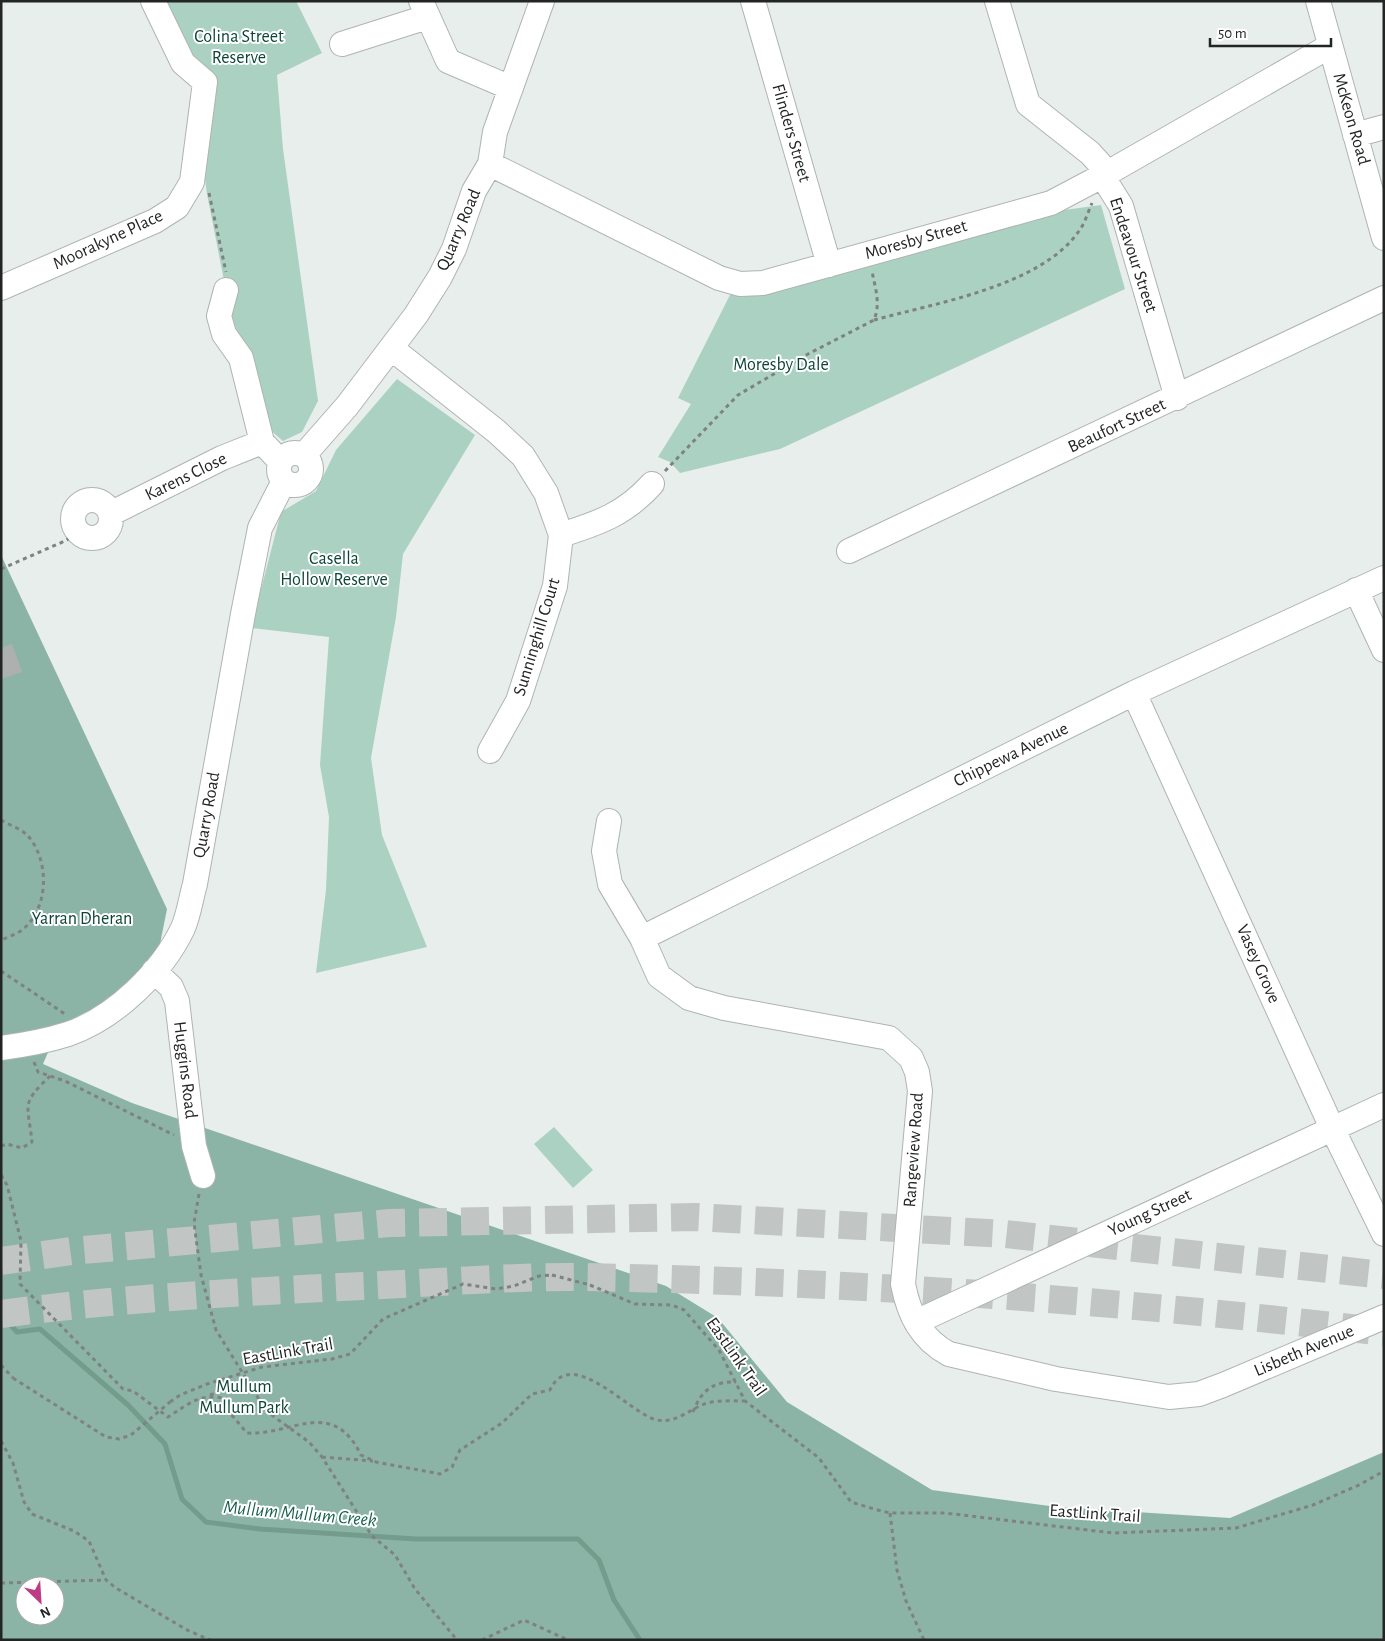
<svg xmlns="http://www.w3.org/2000/svg" width="1385" height="1641" font-family="'Alegreya Sans',sans-serif">
	<rect width="100%" height="100%" fill="#e8eeec"/>
	<!-- green -->
	<path fill="#abd1c2" d="M166 1H296L322 53 277 75 283 149 318 401 302 432 283 441 268 428 256 377 231 316 207 194 199 136 205 82Z
		M1101 205 1125 289 780 449 680 473 670 462 658 457 691 404 678 398 731 293 1042 213Z
		M397 379 475 435 403 554 396 617 371 758 382 835 427 947 316 973 326 890 329 817 320 765 329 637 251 628 281 512 316 491 336 450Z
		M554 1127 593 1170 573 1188 534 1144Z"/>
	<!-- forest -->
	<path fill="#8cb4a6" fill-rule="evenodd" d="M1 555 167 909 158 954 105 1005 59 1027 43 1064 132 1103 666 1286 718 1318 787 1402 932 1490 1057 1507 1230 1518 1384 1452V1640H1ZM25 1586H55V1616H25Z"/>
	<g fill="none" stroke-linecap="round" stroke-linejoin="round">
		<!-- stream -->
		<path stroke="#749c8d" stroke-width="5" d="M1 1314 17 1332 40 1329 128 1405 165 1444 182 1499 206 1522 260 1529 416 1539H578L599 1560 614 1600 640 1640"/>
	</g>
	<!-- building -->
	<path fill="#acb1af" d="M12 644 22 672 1 679V648Z"/>
	<g fill="none" stroke-linecap="round" stroke-linejoin="round">
		<!-- highway-tunnel -->
		<path stroke="#c1c6c4" stroke-width="28" stroke-dasharray="28 14" stroke-linecap="butt" d="M1 1261 72 1251 390 1223 696 1217 1006 1234 1384 1275
			M1 1314C121 1298 242 1292 362 1286 435 1283 513 1276 585 1277 852 1282 1119 1300 1384 1332"/>
		<!-- minor casing -->
		<g stroke="#afb4b2" stroke-width="26">
			<path id="minor" d="M421 1 448 61 511 88
				M753 1 829 265
				M997 1 1028 104 1090 153 1100 164 1108 185 1121 206 1177 398
				M1318 1 1384 238
				M342 44 427 17
				M1355 135 1384 127
				M490 164 719 278 740 284 763 283 1051 203 1104 175 1330 46
				M1 288 155 221 177 207 192 182 205 82 183 63 153 1
				M226 290 219 316 224 334 241 358 262 442 280 461
				M391 348 496 431 523 456 546 493 561 535 555 586 518 701 490 751
				M279 469a16 16 0 1 1 32 0a16 16 0 1 1-32 0Z
				M304 455 347 406 416 315 440 277 454 249 474 191 490 164 495 132 542 1
				M73 519a19 19 0 1 1 38 0a19 19 0 1 1-38 0Z
				M110 514 222 458 262 442
				M561 535C599 523 625 514 652 484
				M849 551 1384 298
				M1356 590 1384 650
				M1134 693 1332 1128 1384 1234
				M609 821 604 851 610 884 642 938 659 976 689 998 724 1008 889 1038 911 1058 917 1072 920 1091 903 1284C909 1315 921 1339 949 1354L1056 1379 1169 1397 1199 1394 1223 1385 1384 1317
				M642 938 1134 693 1384 578
				M154 971 171 987 177 1001 194 1146 203 1176
				M1 1048C24 1045 46 1041 68 1034 115 1018 162 972 183 928 189 914 191 898 195 884L243 614 260 528 284 481
				M916 1322 1384 1105"/>
		</g>
		<!-- path -->
		<path stroke="#7e8280" stroke-width="3" stroke-dasharray="4 4" stroke-linecap="butt" d="M209 193 226 272
			M874 320C936 303 1041 286 1079 231 1085 223 1088 212 1092 203
			M665 471 738 395 808 354 874 320C881 303 875 288 872 271
			M1 569 67 540 76 528
			M1 820C9 825 22 829 28 836 50 861 49 909 22 930 17 934 8 937 1 940
			M1 971 65 1014
			M34 1062 38 1072 65 1081 174 1135
			M1 1146 7 1144 22 1148 32 1142C28 1103 20 1105 50 1076
			M1 1175 7 1185 21 1241 20 1284 123 1389 133 1391 168 1417C187 1405 200 1393 222 1398L230 1413 247 1433C291 1436 332 1396 361 1455L376 1462 440 1474 452 1467 460 1450 502 1423 532 1394 550 1390C571 1344 630 1414 657 1420 676 1424 691 1408 707 1403 720 1400 733 1401 745 1401
			M199 1194 194 1223 201 1275 216 1330 260 1401 273 1416 309 1442 322 1457 372 1536 395 1555 415 1589 457 1640
			M590 1285 635 1304 672 1305 684 1310 719 1350 745 1401 819 1458 851 1502 874 1509 890 1513H945L1113 1533 1236 1528 1313 1505 1359 1485 1384 1471
			M1 1365 13 1378
			M210 1395 228 1388 249 1383
			M170 1402 180 1395 207 1384 262 1367 332 1359 350 1354 383 1319 463 1284 496 1289 514 1286 539 1276 552 1275
			M693 1412C701 1391 713 1381 736 1382
			M1 1441 13 1463 24 1502 32 1514 74 1531 89 1541 106 1580 116 1588 187 1630 210 1640
			M322 1457 373 1461
			M890 1513 897 1570 906 1601 924 1640
			M1 1583 106 1580
			M482 1640 524 1620 568 1640"/>
		<!-- minor -->
		<use href="#minor" stroke="#fff" stroke-width="24"/>
		<!-- path-bridge -->
		<path stroke="#7e8280" stroke-width="3" stroke-dasharray="4 4" stroke-linecap="butt" d="M552 1275 590 1285
			M13 1378 106 1437 119 1439 131 1435 170 1402"/>
	</g>
	<g text-anchor="middle" dominant-baseline="central" stroke-width="4" stroke-linejoin="round" paint-order="stroke">
		<!-- park labels -->
		<g font-size="18" fill="#0c4536" stroke="#fff">
			<text x="239" y="37">Colina Street<tspan x="239" dy="21">Reserve</tspan></text>
			<text x="781" y="365">Moresby Dale</text>
			<text x="334" y="559">Casella<tspan x="334" dy="21">Hollow Reserve</tspan></text>
			<text x="82" y="919">Yarran Dheran</text>
			<text x="244" y="1387">Mullum<tspan x="244" dy="21">Mullum Park</tspan></text>
		</g>
		<!-- street labels -->
		<g font-size="18" fill="#232524" stroke="#fff">
			<text transform="translate(1351 119) rotate(74)">McKeon Road</text>
			<text transform="translate(791 133) rotate(74)">Flinders Street</text>
			<text transform="translate(459 230) rotate(-67)">Quarry Road</text>
			<text transform="translate(108 240) rotate(-25)">Moorakyne Place</text>
			<text transform="translate(916 240) rotate(-16)">Moresby Street</text>
			<text transform="translate(1133 255) rotate(72)">Endeavour Street</text>
			<text transform="translate(1117 426) rotate(-25)">Beaufort Street</text>
			<text transform="translate(186 477) rotate(-26)">Karens Close</text>
			<text transform="translate(537 637) rotate(-73)">Sunninghill Court</text>
			<text transform="translate(1011 755) rotate(-26)">Chippewa Avenue</text>
			<text transform="translate(207 815) rotate(-80)">Quarry Road</text>
			<text transform="translate(1258 964) rotate(66)">Vasey Grove</text>
			<text transform="translate(185 1070) rotate(83)">Huggins Road</text>
			<text transform="translate(914 1150) rotate(-86)">Rangeview Road</text>
			<text transform="translate(1150 1213) rotate(-25)">Young Street</text>
			<text transform="translate(1304 1351) rotate(-23)">Lisbeth Avenue</text>
			<text transform="translate(288 1352) rotate(-10)">EastLink Trail</text>
			<text transform="translate(736 1357) rotate(55)">EastLink Trail</text>
			<text transform="translate(1095 1514) rotate(4)">EastLink Trail</text>
		</g>
		<!-- water labels -->
		<g font-size="19" font-style="italic" fill="#18624d" stroke="#fff">
			<text transform="translate(300 1514) rotate(5)">Mullum Mullum Creek</text>
		</g>
	</g>
	<!-- border -->
	<rect width="1385" height="1641" fill="none" stroke="#232524" stroke-width="5"/>
	<!-- north arrow -->
	<g transform="translate(40 1601) rotate(155)"><circle r="24" fill="#ffffff" stroke="#a7a8a7"/>
	<path d="M0-4L9 19L0 12L-9 19Z" fill="#be3c84"/>
	<text y="-8" font-size="14" font-weight="bold" text-anchor="middle" fill="#232524">N</text>
	</g>
	<!-- scale -->
	<path d="M1210 38v8h121v-8" fill="none" stroke="#232524" stroke-width="2.5"/>
	<text x="1218" y="38" font-size="15" fill="#232524" stroke="#ffffff" stroke-width="4" paint-order="stroke">50 m</text>
</svg>
